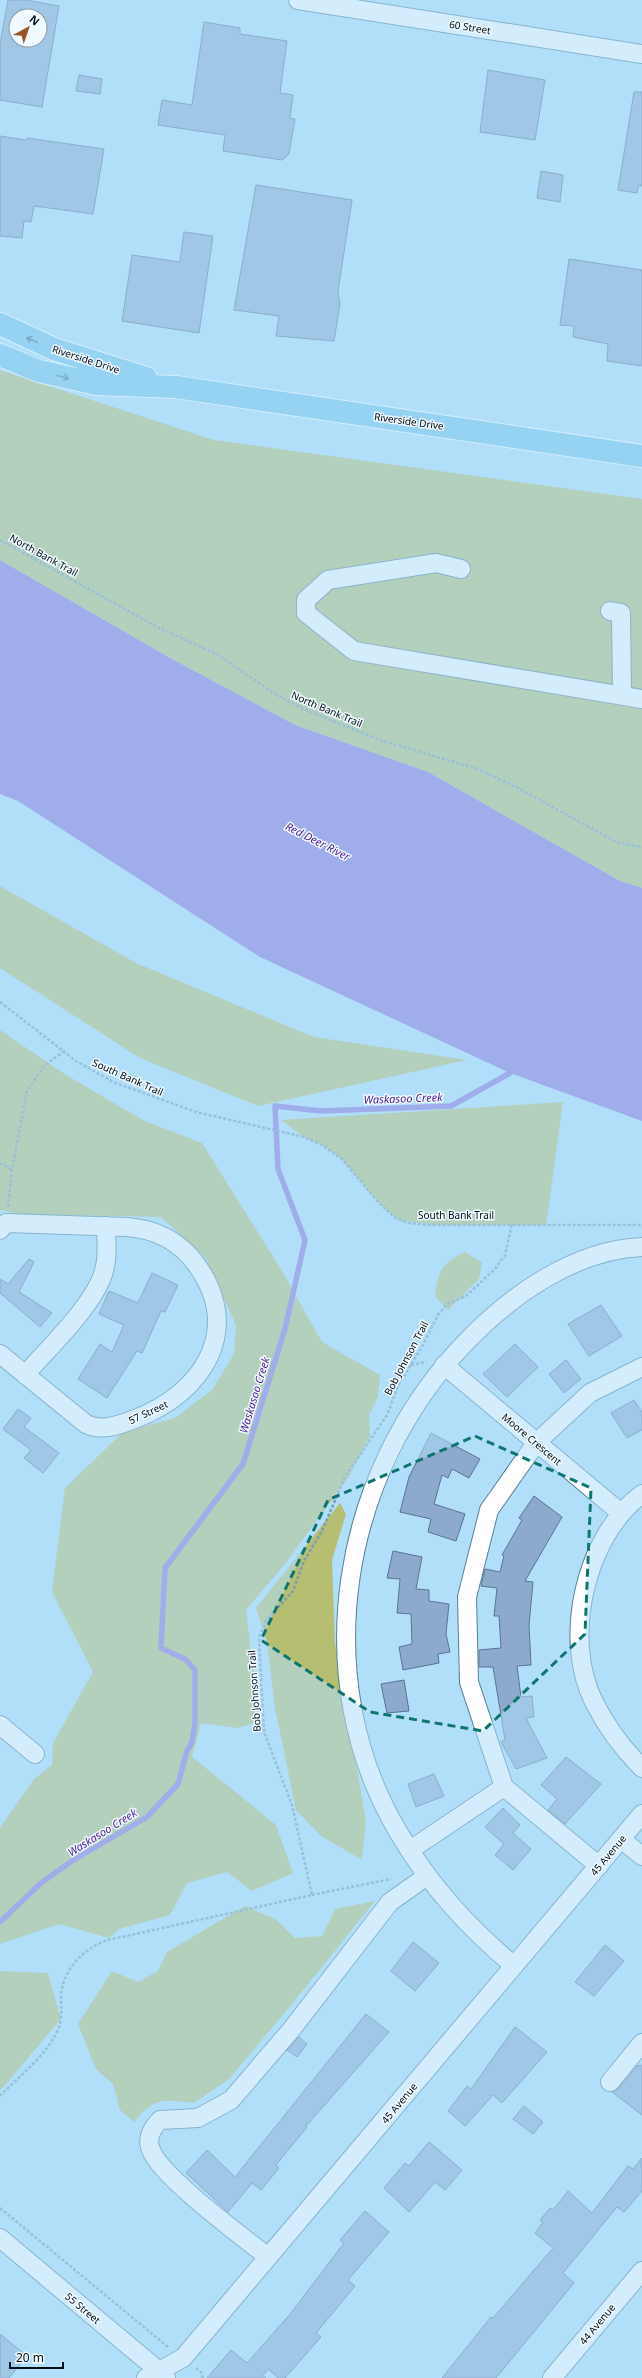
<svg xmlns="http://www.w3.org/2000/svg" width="642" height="2378" font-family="'Noto Sans',sans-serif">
	<rect width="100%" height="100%" fill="#b1dff9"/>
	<!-- green -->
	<path fill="#b6be72" d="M0 370 214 440 642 499V888L620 881 428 772 295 725 170 658 0 560Z
		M0 886 136 963 314 1037 467 1060 258 1106 140 1058 0 968Z
		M0 1030 66 1075 145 1121 202 1143 279 1266 322 1342 380 1375 378 1397 369 1415 370 1436 349 1476 285 1564 246 1610 256 1692 254 1723 237 1728 201 1723 192 1757 276 1825 293 1873 252 1891 227 1872 187 1883 170 1915 119 1929 109 1938 59 1924 0 1944V1828L34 1779 52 1765 53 1743 93 1672 52 1592 65 1488 123 1432 175 1418 212 1390 234 1354 236 1325 205 1257 161 1217 20 1214 0 1210Z
		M563 1102 546 1225H432L399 1220 378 1202 342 1159 322 1145 304 1137 281 1120Z
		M465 1252 482 1263 479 1279 448 1310 435 1296C438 1271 442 1263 465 1252Z
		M340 1503 346 1514 332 1560 335 1643 366 1821 362 1860 321 1836 296 1810 275 1708 267 1642 256 1608Z
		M375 1901 288 2009 229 2079 194 2103C163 2100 156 2096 134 2122L120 2110 113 2084 96 2069 78 2024 112 1971 138 1982 158 1971 167 1952 245 1906 275 1919 295 1938 322 1936 335 1909Z
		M0 1971 48 1973 61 2019 0 2091Z"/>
	<!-- water -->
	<path fill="#8d71d9" d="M0 560 170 658 295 725 428 772 620 881 642 888V1121L510 1073 260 957 18 801 0 794Z"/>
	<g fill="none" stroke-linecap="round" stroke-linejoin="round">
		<!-- stream -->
		<path stroke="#8d71d9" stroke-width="5.5" d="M0 1922 41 1883 72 1861 147 1817 178 1784 187 1751 192 1742 195 1723V1670L185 1659 161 1648 165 1568 243 1464 285 1329 305 1240 278 1169 275 1106 321 1111 451 1106 510 1073 513 1067"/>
	</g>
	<!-- building -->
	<path fill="#8daacd" stroke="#597495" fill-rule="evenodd" d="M8 0H26L59 6 42 107 0 100V44ZM16 16H40V40H16Z
		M204 22 240 28V34L287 41 280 93 293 95 290 118 295 119 289 154 282 160 223 151 225 135 158 125 162 100 192 105Z
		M488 70 545 80 535 140 480 132Z
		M79 75 102 79 100 94 76 91Z
		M634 92H642V186L639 185 637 193 618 190Z
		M0 136 26 140 27 138 104 149 93 214 34 206 31 222 24 221 22 238 0 236Z
		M541 171 563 175 560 202 537 198Z
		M256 185 352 200 338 291 340 304 334 341 276 336 279 316 234 310Z
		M184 232 213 236 199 333 122 321 132 255 180 262Z
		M569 259 642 270V366L607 361 608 344 573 337 574 326 560 325Z
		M29 1259 34 1262 19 1292 52 1313 40 1327 0 1293V1279L8 1284Z
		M152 1273 178 1285 165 1312 161 1311 142 1353 137 1351 107 1398 78 1379 100 1344 112 1352 124 1325 99 1314 109 1291 138 1303Z
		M601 1305 622 1336 589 1356 568 1324Z
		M515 1344 538 1367 507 1397 483 1374Z
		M566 1360 581 1379 564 1393 549 1374Z
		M634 1400 642 1412V1430L627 1438 611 1413Z
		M18 1409 31 1418 24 1427 59 1453 43 1473 24 1458 31 1450 3 1429Z
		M431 1433 480 1459 469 1478 452 1469 448 1478 442 1475 434 1504 465 1514 456 1541 428 1532 431 1519 400 1512 409 1477Z
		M534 1496 562 1517 525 1581 533 1582 529 1625 531 1665 517 1666 521 1697 532 1696 534 1717 526 1718 547 1758 516 1769 501 1742 505 1740 493 1667H479V1650L501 1648 499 1616H494L497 1588 481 1586 485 1569 500 1572 504 1556 502 1555 522 1520 519 1518Z
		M393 1551 422 1557 416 1589 429 1590V1601L449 1604 446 1634 450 1652 438 1654 439 1663 403 1670 399 1647 412 1644 411 1614 397 1613 400 1579 387 1578Z
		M404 1680 409 1711 387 1713 381 1684Z
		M566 1757 601 1784 565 1824 548 1810 557 1799 541 1785Z
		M434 1774 444 1796 416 1807 408 1784Z
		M503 1808 520 1825 513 1833 531 1849 513 1870 495 1855 504 1844 485 1827Z
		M413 1942 439 1963 415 1991 391 1971Z
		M605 1945 624 1961 594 1996 575 1982Z
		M366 2014 389 2032 306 2126 307 2127 276 2165 279 2168 261 2190 252 2183 228 2212 186 2173 207 2150 235 2177Z
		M515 2027 547 2052 502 2103 493 2095 465 2126 448 2111 467 2086 471 2089Z
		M299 2037 307 2044 297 2057 287 2050Z
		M642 2065V2115L612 2092 618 2089 637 2066Z
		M524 2106 543 2122 533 2134 513 2119Z
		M429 2142 462 2170 445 2190 435 2182 409 2212 384 2188 405 2163 409 2166Z
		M642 2158V2191L624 2212 617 2207 563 2273 574 2283 496 2378H442L491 2317 493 2318 553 2248 535 2233 543 2222 540 2220 550 2208 553 2210 568 2191 592 2213 628 2166 633 2169Z
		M365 2211 389 2232 348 2280 355 2286 316 2333 321 2337 285 2378H278L268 2369 263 2376 266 2378H207L231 2350 247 2363 291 2313 344 2243 340 2240Z
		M0 2334 27 2356 9 2378H0Z"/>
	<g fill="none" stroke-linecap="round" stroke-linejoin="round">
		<!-- minor casing -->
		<g stroke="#558098" stroke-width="20">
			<path id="minor" d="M298 0 642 54
				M461 569 436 563 328 580 306 600V613L354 651 642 699
				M610 611 621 613 622 694
				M0 1230 6 1223 127 1227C155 1229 179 1241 196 1264 244 1330 203 1393 135 1419 119 1425 102 1432 86 1424L0 1354
				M444 1365 621 1513
				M25 1375C48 1348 100 1300 105 1266 108 1254 106 1239 106 1226
				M642 1494C585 1536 562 1639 594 1702 606 1726 623 1749 642 1768
				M0 1725 35 1754
				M621 1839 642 1856
				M410 1850 504 1787
				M599 1866 504 1787 469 1682 467 1597 489 1510 536 1443 590 1393 642 1367
				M514 1966C468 1927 432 1888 400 1835 305 1678 341 1472 465 1343 511 1295 574 1250 642 1247
				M610 2082 642 2043
				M0 2238 166 2377
				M268 2257C243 2237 160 2176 151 2150 146 2139 152 2128 160 2120L198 2118 231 2100 291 2030 390 1902 427 1876
				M146 2378 183 2358 642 1814
				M552 2378 642 2271"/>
		</g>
		<!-- major casing -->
		<g stroke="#fff" stroke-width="24">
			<path id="major" d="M0 324 54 349 146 378
				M0 355 39 371 97 384 176 387 642 456"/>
		</g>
		<!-- path -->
		<path stroke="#799db1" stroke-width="2.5" stroke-dasharray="3 2" stroke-linecap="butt" d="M0 540 159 628 217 654 272 692 301 708 380 740 478 769 518 788 618 843 642 847
			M0 1002 76 1061 113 1082 196 1112 304 1137 322 1145 342 1159 378 1202 394 1217 408 1223 432 1225H642
			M0 1163 12 1170
			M8 1207 12 1170 27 1091 44 1066 63 1052
			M411 1365 426 1362
			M312 1895 391 1879
			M0 2096C19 2076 45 2057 57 2032 63 2020 61 2008 61 1996 62 1970 85 1947 108 1940L312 1895 292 1805 264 1732 259 1637 266 1621 293 1591 304 1561 322 1531 345 1477 387 1415 398 1386 423 1345 438 1315 447 1304 466 1296 495 1269 505 1255 512 1223
			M0 2208 168 2347
			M196 2368 201 2372 203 2378"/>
		<!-- minor -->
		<use href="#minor" stroke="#fff" stroke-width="18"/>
		<!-- major -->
		<use href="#major" stroke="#76c6e8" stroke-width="22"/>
	</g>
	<!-- one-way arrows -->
	<defs><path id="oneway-shaft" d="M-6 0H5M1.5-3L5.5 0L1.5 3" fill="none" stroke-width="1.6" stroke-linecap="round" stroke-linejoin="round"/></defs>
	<g stroke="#41738a">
		<use href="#oneway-shaft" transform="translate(32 340) rotate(-156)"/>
		<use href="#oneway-shaft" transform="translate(63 377) rotate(15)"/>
	</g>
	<!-- marked area -->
	<path d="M0 0H642V2378H0ZM475 1436 591 1488 585 1634 483 1731 370 1712 261 1640 328 1500Z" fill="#b1dff9" fill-opacity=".55" fill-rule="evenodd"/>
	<path fill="none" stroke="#0f766e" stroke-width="3" stroke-dasharray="8 5" stroke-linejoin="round" d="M475 1436 591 1488 585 1634 483 1731 370 1712 261 1640 328 1500Z"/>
	<g text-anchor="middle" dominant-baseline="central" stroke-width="3" stroke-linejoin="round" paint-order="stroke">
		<!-- street labels -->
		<g font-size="10" fill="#010e16" stroke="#f1faff">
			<text transform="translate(470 27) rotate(9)">60 Street</text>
			<text transform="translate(86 359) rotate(18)">Riverside Drive</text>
			<text transform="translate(409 421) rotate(8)">Riverside Drive</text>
			<text transform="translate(44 555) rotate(29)">North Bank Trail</text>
			<text transform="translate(327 709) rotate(23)">North Bank Trail</text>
			<text transform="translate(128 1077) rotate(24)">South Bank Trail</text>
			<text x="456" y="1215">South Bank Trail</text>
			<text transform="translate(406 1358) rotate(-62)">Bob Johnson Trail</text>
			<text transform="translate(148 1412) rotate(-25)">57 Street</text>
			<text transform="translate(532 1439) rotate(40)">Moore Crescent</text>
			<text transform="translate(254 1691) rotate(-94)">Bob Johnson Trail</text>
			<text transform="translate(608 1855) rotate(-50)">45 Avenue</text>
			<text transform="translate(399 2103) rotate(-50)">45 Avenue</text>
			<text transform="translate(83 2308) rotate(40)">55 Street</text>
			<text transform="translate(597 2324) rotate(-50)">44 Avenue</text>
		</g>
		<!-- water labels -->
		<g font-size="11" font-style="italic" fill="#4d1a97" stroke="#f1faff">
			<text transform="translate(318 841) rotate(27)">Red Deer River</text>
			<text transform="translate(403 1098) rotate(-2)">Waskasoo Creek</text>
			<text transform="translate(254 1395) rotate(-73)">Waskasoo Creek</text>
			<text transform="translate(102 1832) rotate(-32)">Waskasoo Creek</text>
		</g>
	</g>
	<!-- north arrow -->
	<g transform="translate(28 28) rotate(40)"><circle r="19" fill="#f1faff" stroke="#919ca2"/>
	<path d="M0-3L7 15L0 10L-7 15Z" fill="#985624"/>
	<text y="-6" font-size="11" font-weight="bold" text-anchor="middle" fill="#010e16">N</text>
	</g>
	<!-- scale -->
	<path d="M10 2362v6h53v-6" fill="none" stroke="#010e16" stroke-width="2"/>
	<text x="16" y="2362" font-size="12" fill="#010e16" stroke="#f1faff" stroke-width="3" paint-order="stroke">20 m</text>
</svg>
